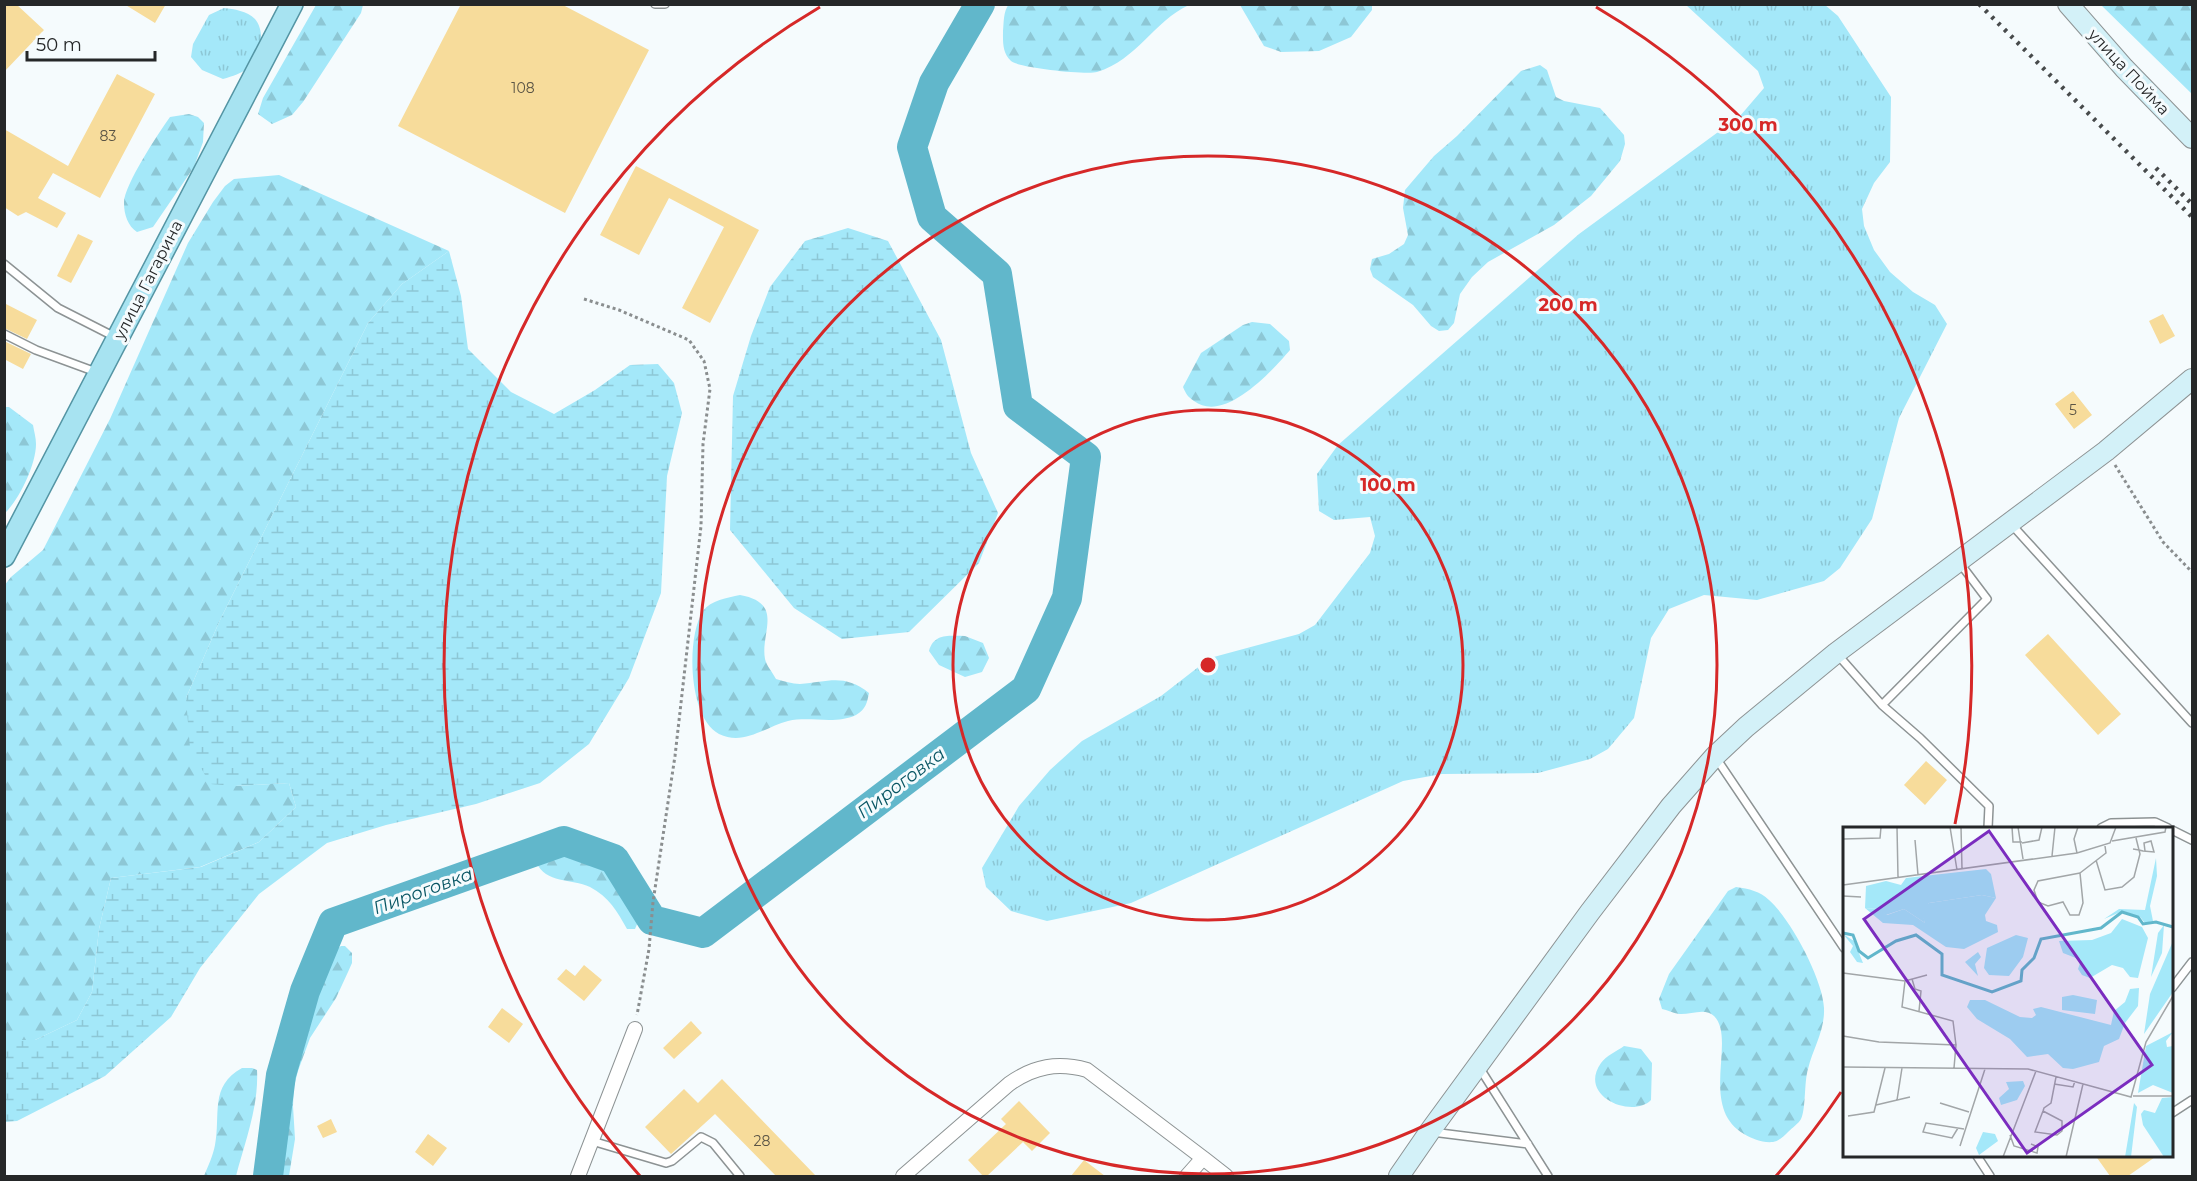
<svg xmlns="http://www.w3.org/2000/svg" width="2197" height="1181" font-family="Montserrat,sans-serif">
	<defs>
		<pattern id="grass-tufts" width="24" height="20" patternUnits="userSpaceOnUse" patternTransform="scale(1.5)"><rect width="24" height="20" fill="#a4e8f9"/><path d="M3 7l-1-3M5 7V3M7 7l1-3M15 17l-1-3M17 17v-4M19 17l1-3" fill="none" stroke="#8dc7d5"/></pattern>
		<pattern id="forest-firs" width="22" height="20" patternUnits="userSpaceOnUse" patternTransform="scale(1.5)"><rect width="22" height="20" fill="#a4e8f9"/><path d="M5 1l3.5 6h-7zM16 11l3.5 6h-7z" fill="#8dc7d5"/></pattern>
		<pattern id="wetland-marsh" width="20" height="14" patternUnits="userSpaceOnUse" patternTransform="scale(1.5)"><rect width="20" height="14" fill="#a4e8f9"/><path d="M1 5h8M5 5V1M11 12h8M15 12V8" fill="none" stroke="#8dc7d5"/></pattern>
	</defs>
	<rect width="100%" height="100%" fill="#f5fbfd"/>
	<!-- grass -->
	<path fill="url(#grass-tufts)" d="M1686 5H1825L1838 16 1891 97 1890 162 1874 183 1862 209 1864 226 1874 250 1890 272 1913 292 1935 305 1947 324 1899 418 1872 519 1840 568 1824 581 1757 600 1704 595 1669 609 1651 638 1634 718 1608 749 1590 759 1538 773 1442 774 1403 781 1131 903 1047 921 1011 911 986 887 982 868 1019 806 1050 770 1082 741 1161 696 1210 658 1299 634 1315 625 1370 553 1375 536 1370 517 1334 520 1319 511 1317 474 1338 445 1579 234 1740 116 1764 88 1758 71Z
		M224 8C234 9 247 11 255 19 266 32 261 57 249 67 241 74 233 76 223 79L202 70 191 57 193 44 209 15Z"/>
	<!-- forest -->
	<path fill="url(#forest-firs)" d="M1009 4H1189V5C1154 21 1137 60 1097 72 1087 75 1019 68 1011 61 1002 53 1003 41 1003 31 1004 22 1003 12 1009 4Z
		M316 5H363L361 13 303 102 292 115 272 124 258 114 263 98Z
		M1240 5H1372V10L1351 37 1319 51 1281 52 1264 46Z
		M2101 5H2192V94Z
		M1540 65 1547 70 1556 97 1564 101 1600 108 1624 135 1625 144 1620 161 1591 196 1554 225 1488 262 1472 277 1460 294 1454 323 1448 330 1439 331 1431 326 1413 305 1373 277 1370 269 1372 259 1389 254 1404 244 1408 235 1403 208 1405 190 1434 156 1457 136 1521 71Z
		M189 114 198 117 204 123 203 142 194 167 153 227 137 232C128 226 124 215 124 203 123 187 159 132 170 117Z
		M279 175 449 251 402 284 368 323 220 620 186 698 235 786 289 783 296 807 259 842 200 867 111 878 99 929 92 992 77 1020 35 1040H5L4 586 11 577 43 550 110 419 188 243 213 202 225 186 234 179Z
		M1252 322 1270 324 1289 341 1290 350C1272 371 1224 424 1194 401 1188 397 1186 394 1183 387L1201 353 1243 325Z
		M4 407H9L33 425C34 431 36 438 36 444 36 465 19 500 5 513Z
		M740 595C785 603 760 633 765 659 766 665 773 673 776 679 784 681 792 684 800 684 828 682 844 673 869 693 867 703 866 709 856 715 835 725 811 716 788 721 765 727 744 746 719 734 688 718 686 637 703 611 711 600 727 598 740 595Z
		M965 636 983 643 989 658 982 672 965 677 939 665 929 651C934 633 949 636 965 636Z
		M552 855 582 856 614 877 632 900 638 922 635 929H627C617 911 609 897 590 887 571 878 546 884 536 862L543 857Z
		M1736 887C1749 889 1760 891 1769 900 1791 919 1823 980 1824 1008 1825 1031 1813 1048 1808 1069 1804 1082 1806 1109 1801 1119 1799 1123 1792 1128 1788 1132 1784 1136 1779 1141 1773 1142 1762 1143 1753 1139 1744 1134 1698 1107 1737 1039 1714 1016 1705 1007 1690 1015 1679 1014 1673 1013 1667 1010 1662 1009L1659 999 1669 974 1728 891Z
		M341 946H345L352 953V963L348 972 336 998 310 1038 298 1071 294 1086 293 1106 295 1139 289 1176H259C261 1132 279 1094 294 1053 304 1028 307 999 318 974 323 962 330 953 341 946Z
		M1624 1046 1641 1049 1652 1063 1651 1100C1633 1119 1577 1097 1601 1063 1606 1056 1617 1051 1624 1046Z
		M242 1068H252L257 1070C259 1106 245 1142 236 1176H204C208 1166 213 1156 215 1145 221 1115 209 1086 242 1068Z"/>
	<!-- wetland -->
	<path fill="url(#wetland-marsh)" d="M848 228 888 241 941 340 971 453 998 513 979 563 909 632 842 639 794 608 730 530 733 396 751 336 770 287 805 241Z
		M449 251 461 296 468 349 511 392 554 414 595 390 630 365 658 364 674 383 682 413 667 476 661 593 629 678 589 744 540 783 476 804 386 825 327 843 259 894 200 968 171 1017 105 1076 17 1121 5 1122V1040H35L77 1020 92 992 99 929 111 878 201 867 259 842 296 807 289 783 235 786 210 784 190 748 186 698 220 620 368 323 402 284Z"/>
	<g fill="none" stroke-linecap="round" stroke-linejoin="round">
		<!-- river -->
		<path stroke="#61b7cb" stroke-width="30" d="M268 1176 281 1075 305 991 333 923 564 841 614 859 652 920 703 933 1026 689 1067 598 1086 457 1018 406 997 274 932 217 912 147 934 83 980 4"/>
	</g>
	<!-- building -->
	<path fill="#f7dc9b" d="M4 4H16L44 30 4 72Z
		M124 4H166L155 23Z
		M461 4H561L649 50 565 213 398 126Z
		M117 74 155 94 100 198 53 173 38 198 66 213 57 228 26 212 18 216 4 207V129L68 166Z
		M636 166 759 230 710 323 682 308 724 227 669 198 639 255 600 235Z
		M78 234 93 241 71 283 57 276Z
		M4 303 37 320 27 339 4 328Z
		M2163 314 2175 336 2160 344 2149 321Z
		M4 341 31 354 23 369 4 359Z
		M2073 391 2092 415 2074 429 2055 404Z
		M2048 634 2121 714 2098 735 2025 655Z
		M1926 761 1947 780 1925 805 1904 785Z
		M584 965 602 980 584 1001 557 979 566 969 575 976Z
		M502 1008 523 1024 509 1043 488 1027Z
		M691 1021 702 1033 674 1059 663 1048Z
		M722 1079 816 1176H776L715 1114 671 1154 645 1127 684 1089 698 1103Z
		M1019 1101 1050 1133 1032 1151 1023 1142 987 1176H983L968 1160 1006 1124 1001 1119Z
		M331 1119 337 1132 323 1138 317 1126Z
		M428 1134 447 1148 433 1166 415 1152Z
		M2095 1155H2158L2128 1176H2110Z
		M1084 1160 1105 1176H1071Z"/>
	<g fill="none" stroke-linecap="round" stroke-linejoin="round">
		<!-- service casing -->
		<g stroke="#8d9394" stroke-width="10">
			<path id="service" d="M655 4H665
				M4 264 58 308 115 337
				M4 334 36 350 96 372
				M2012 525 2192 723
				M1837 654 1882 705 1920 738 1989 806 1988 828
				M1882 705 1987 599 1959 562
				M1716 758 1844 948
				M2101 828 2111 823 2155 822 2168 828
				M2172 830 2192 840
				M2172 988 2192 962
				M1479 1067 1548 1176
				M2172 1113 2192 1100
				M1432 1132 1528 1144
				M592 1141 666 1163 672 1161 701 1137 713 1143 740 1176
				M1977 1156 1990 1176"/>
		</g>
		<!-- minor casing -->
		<g stroke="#8d9394" stroke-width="16">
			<path id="minor" d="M578 1176 635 1029
				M903 1176 1009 1084C1034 1066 1058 1062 1087 1070L1203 1158
				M1187 1176 1203 1158 1226 1176"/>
		</g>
		<!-- secondary casing -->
		<g stroke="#8d9394" stroke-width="22">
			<path id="secondary" d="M2068 4 2124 68 2192 138
				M1399 1176 1430 1131 1590 912 1671 806 1715 756 1746 727 1836 653 2106 451 2192 379"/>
		</g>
		<!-- primary casing -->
		<g stroke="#5495a4" stroke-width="24">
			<path id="primary" d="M4 556 292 4"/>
		</g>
		<!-- path -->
		<path stroke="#8a8e8f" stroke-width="3" stroke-dasharray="3 3" stroke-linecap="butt" d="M584 299 619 310 689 340 704 361 710 389 703 444 701 526 675 756 653 902 649 949 637 1015
			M2115 465 2163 542 2192 572"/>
		<!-- service -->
		<use href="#service" stroke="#fff" stroke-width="7"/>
		<!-- minor -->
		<use href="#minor" stroke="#fff" stroke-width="14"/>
		<!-- secondary -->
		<use href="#secondary" stroke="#d3f1f8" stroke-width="20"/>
		<!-- primary -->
		<use href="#primary" stroke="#a7e3f1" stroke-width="21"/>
		<!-- rail -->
		<path stroke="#474a4b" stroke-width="4.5" stroke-dasharray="3 6" stroke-linecap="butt" d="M1979 4 2192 217
			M2156 168 2192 204"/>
	</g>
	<!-- distance rings -->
	<g fill="none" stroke="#d62828" stroke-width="3">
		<circle cx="1208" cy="665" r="255"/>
		<circle cx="1208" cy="665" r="509"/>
		<path d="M1841 1092A764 764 0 0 1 1776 1176M640 1176A764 764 0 0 1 820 7M1596 7A764 764 0 0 1 1955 824"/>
	</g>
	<g text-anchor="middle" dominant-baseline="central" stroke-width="6" stroke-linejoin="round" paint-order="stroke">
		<!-- number labels -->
		<g font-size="14" fill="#5a5445">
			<text x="523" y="88">108</text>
			<text x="108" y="136">83</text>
			<text x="2073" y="410">5</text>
			<text x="762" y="1141">28</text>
		</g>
		<!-- street labels -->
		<g font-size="16" fill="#252728" stroke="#f5fbfd">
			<text transform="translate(2129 72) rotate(47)">улица Пойма</text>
			<text transform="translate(148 280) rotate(-63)">улица Гагарина</text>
		</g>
		<!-- water labels -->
		<g font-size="18" font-style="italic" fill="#095664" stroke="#f5fbfd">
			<text transform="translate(901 783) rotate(-37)">Пироговка</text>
			<text transform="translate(423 891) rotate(-20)">Пироговка</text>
		</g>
	</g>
	<!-- overview -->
	<g transform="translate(1843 827)">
		<rect width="330" height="330" fill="#f5fbfd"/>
		<path d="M330 114V165L301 207 307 167ZM296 161 295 179 282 196 276 212 261 219 256 235 230 242 220 241 205 227 184 230 167 212 134 192 124 180 127 173H142L177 190 189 191 193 188 190 182 198 180 268 198 271 184 282 175 287 162Z" fill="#a4e8f9"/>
		<path d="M313 31 314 49 307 79 310 94 302 96 297 90 280 84 261 92 276 82 302 83ZM143 42 148 47 153 71 139 68 86 76 80 88 82 96 61 82 43 88 35 82 22 81 23 59 43 54 58 58 63 51ZM279 92 299 100 305 111 295 151 287 150 280 141 269 138 247 151 239 148 235 142 238 133 220 126 216 114 249 113 268 106ZM321 98 319 126 308 150 315 106ZM0 107 11 114 20 136 14 135 7 125 10 119ZM135 125 138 130 132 137 135 149 122 135ZM230 168 254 173 252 187 219 183V170ZM330 205 323 214 324 220 330 219V266L310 258 295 266 303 219ZM163 255 180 254 182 259 174 273 158 278 156 271 166 262ZM330 270V330H321L300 298 298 287 301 283 312 286 319 271ZM291 276 294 280 288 330H282ZM140 305 152 307 155 314 136 328 133 321Z" fill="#a4e8f9"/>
		<path d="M139 68 153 71 142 88 143 94 154 98 155 105 121 122 103 120 70 98 40 96 22 81 36 82 44 88 61 82 82 96 78 85 86 76ZM173 108 185 111 180 130 166 149 146 148 141 141 144 121Z" fill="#a4e8f9"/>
		<path fill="none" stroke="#61b7cb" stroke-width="3" d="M0 106 10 108 16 124 25 131 53 114 73 108 99 127V148L149 165 178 154 179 143 191 131 198 112 258 101 279 85 295 90 300 97 313 95 330 100"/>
		<path fill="none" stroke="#a2a6a8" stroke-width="1.5" d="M54 0 55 50M107 0 114 43M118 0 119 42M169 0 170 15H179M175 0 180 32M0 12 37 11 38 0M72 13 75 48M269 14 322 5 323 0M179 16 196 13 199 0M290 22 296 23 300 24 311 25 308 14 301 16 302 24M234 26 231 12 235 0M209 29 212 0M253 33 262 63 279 60 291 50 297 27 293 11M237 46 195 54 191 63 195 75 205 79 220 75 227 88H236L240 76 237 46 263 26 262 19M0 58 234 26 267 16 273 0M330 62V83M0 69 18 70M0 146 62 154 84 148M69 152 72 162 78 164 76 184M62 154 59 180 110 194 113 218M0 209 36 215 113 218 111 241M0 240 185 242 288 270 303 215 330 169M211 257 230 260 232 254M290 269H330M54 273 59 241M97 276 126 285M33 278 67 270M200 284 219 294V304L214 308 192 305 195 297 200 284 201 281 208 276 213 250M5 289 31 285 42 241M115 301 109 311 80 305 83 296 121 302M167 308 171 319 194 326 195 320 188 317M117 319 142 242M160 330 193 244M223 330 240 257"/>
		<path fill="#7b2cbf" fill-opacity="0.15" stroke="#7b2cbf" stroke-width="3" d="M146 4 309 238 184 326 21 92Z"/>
		<rect width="330" height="330" fill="none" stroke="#252728" stroke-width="3"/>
	</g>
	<circle cx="1208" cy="665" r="9" fill="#d62828" stroke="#f5fbfd" stroke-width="3"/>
	<g font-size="18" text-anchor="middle" font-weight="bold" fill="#d62828" stroke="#f5fbfd" stroke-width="6" stroke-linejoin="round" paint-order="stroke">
		<text x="1748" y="131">300 m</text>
		<text x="1568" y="311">200 m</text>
		<text x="1388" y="491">100 m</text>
	</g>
	<!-- border -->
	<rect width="2197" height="1181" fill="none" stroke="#252728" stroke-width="12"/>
	<!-- scale -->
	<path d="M27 51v9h128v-9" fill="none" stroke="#252728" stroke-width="3"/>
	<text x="36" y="51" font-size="18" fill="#252728" stroke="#f5fbfd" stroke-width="4.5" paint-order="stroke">50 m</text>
</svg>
